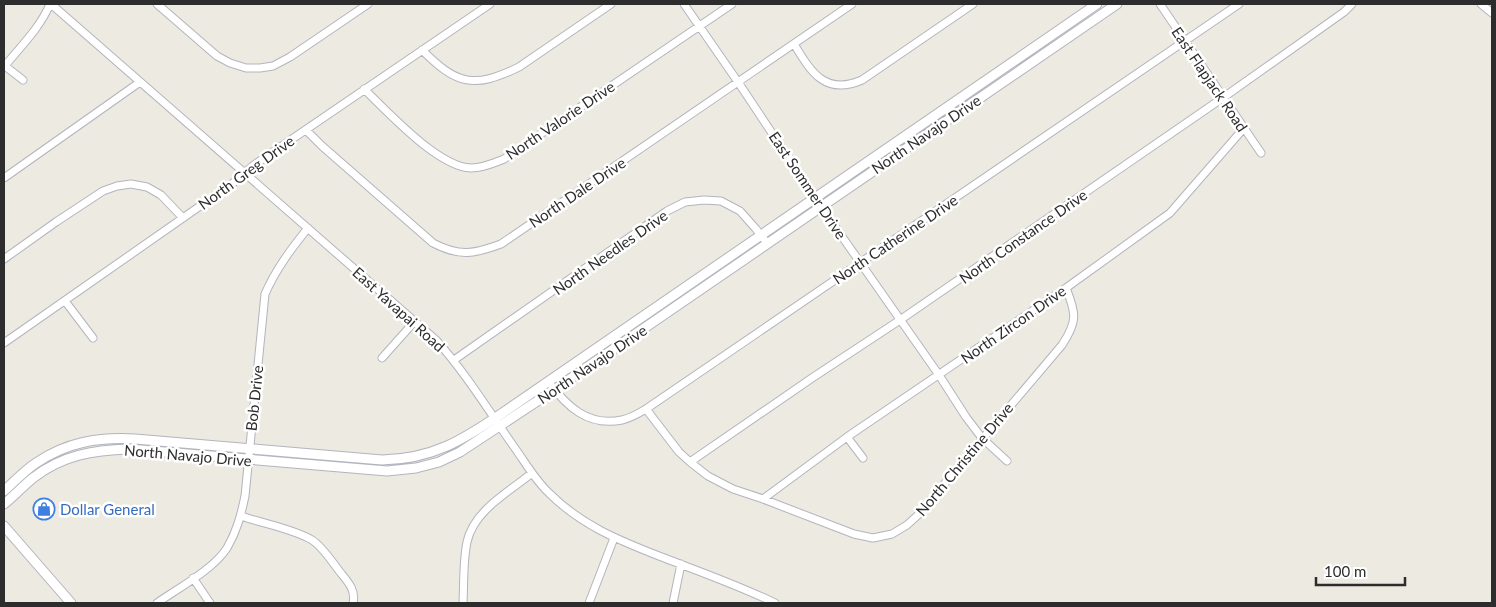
<svg xmlns="http://www.w3.org/2000/svg" width="1496" height="607" font-family="Lato,sans-serif">
	<rect width="100%" height="100%" fill="#edeae1"/>
	<g fill="none" stroke-linecap="round" stroke-linejoin="round">
		<!-- minor casing -->
		<g stroke="#b4b4bf" stroke-width="9">
			<path id="minor" d="M51 4 437 341C468 376 492 416 519 454 528 467 537 482 549 493 581 525 618 540 659 556 698 571 738 585 775 603
				M157 4 217 56 230 63 246 68H260L273 66 290 57 368 4
				M684 4 738 82 815 198 939 375 966 417 982 438 1007 461
				M1160 4 1261 153
				M1481 4 1492 13
				M794 44C811 72 825 96 862 80L973 4
				M422 50C457 85 474 89 519 67L611 4
				M5 66 23 80
				M4 67C20 47 40 28 50 4
				M364 89C388 112 438 167 471 168 483 168 494 163 504 159L732 4
				M306 130 322 146 433 243C460 257 474 254 501 244L852 4
				M4 178 140 82
				M4 259 56 222 103 191 117 186 131 184 147 187 161 195 183 218
				M65 301 93 338
				M4 343 233 183 254 165 490 4
				M382 358 415 321
				M454 360 667 211 685 202 704 200 721 201 740 211 756 229 767 243
				M548 381C566 406 588 427 622 420 631 418 639 413 646 409L1239 4
				M646 409 679 452 690 462 708 476 733 489 763 499 854 534 873 538 892 534 907 525 918 515 1062 345C1078 321 1076 313 1066 288
				M847 437 863 458
				M690 462 812 378 900 320 1224 97 1344 12 1352 4
				M763 499 847 437 1066 288 1170 213 1244 128
				M241 516C261 523 294 529 312 540 323 547 332 562 340 572 348 582 356 590 353 603
				M193 578 210 603
				M157 603C177 589 214 569 227 548 237 531 241 515 245 496L265 294C276 269 291 249 308 228
				M463 603C464 583 463 561 467 542 474 510 509 492 532 473
				M589 603 614 538
				M673 603 681 564"/>
		</g>
		<!-- tertiary casing -->
		<g stroke="#b4b4bf" stroke-width="11">
			<path id="tertiary" d="M4 491C14 482 24 471 36 463 67 442 98 437 135 439L382 460C433 459 463 440 504 412L1097 4
				M4 504C14 496 23 486 33 478 62 455 94 450 129 449L387 471 416 468 439 462 460 452 554 390 1117 4
				M4 526 71 603"/>
		</g>
		<!-- minor -->
		<use href="#minor" stroke="#fff" stroke-width="7"/>
		<!-- tertiary -->
		<use href="#tertiary" stroke="#fff" stroke-width="9"/>
	</g>
	<!-- icons -->
	<defs>
		<g id="shop-ring" transform="scale(1.125)"><circle r="9.5" fill="#fff" stroke="#3f7fe0" stroke-width="1.5"/><path d="M-5-2.5h2.3a2.7 3.5 0 0 1 5.4 0H5L5.5 6h-11ZM-1.5-2.5h3a1.5 2.3 0 0 0-3 0Z" fill="#3f7fe0"/></g>
	</defs>
	<g fill-rule="evenodd">
		<use href="#shop-ring" x="44" y="509"/>
	</g>
	<g text-anchor="middle" dominant-baseline="central" stroke-width="5" stroke-linejoin="round" paint-order="stroke">
		<!-- street labels -->
		<g font-size="15" fill="#2d2d2d" stroke="#fff">
			<text transform="translate(1210 79) rotate(56)">East Flapjack Road</text>
			<text transform="translate(560 120) rotate(-34)">North Valorie Drive</text>
			<text transform="translate(926 134) rotate(-34)">North Navajo Drive</text>
			<text transform="translate(246 172) rotate(-36)">North Greg Drive</text>
			<text transform="translate(808 185) rotate(56)">East Sommer Drive</text>
			<text transform="translate(577 192) rotate(-34)">North Dale Drive</text>
			<text transform="translate(1023 236) rotate(-35)">North Constance Drive</text>
			<text transform="translate(895 239) rotate(-34)">North Catherine Drive</text>
			<text transform="translate(610 252) rotate(-35)">North Needles Drive</text>
			<text transform="translate(399 309) rotate(42)">East Yavapai Road</text>
			<text transform="translate(1013 324) rotate(-35)">North Zircon Drive</text>
			<text transform="translate(592 364) rotate(-34)">North Navajo Drive</text>
			<text transform="translate(254 398) rotate(-84)">Bob Drive</text>
			<text transform="translate(188 455) rotate(5)">North Navajo Drive</text>
			<text transform="translate(964 459) rotate(-50)">North Christine Drive</text>
		</g>
		<!-- shop labels -->
		<g font-size="15" fill="#366cbe" stroke="#fff" text-anchor="start">
			<text x="60" y="509">Dollar General</text>
		</g>
	</g>
	<!-- border -->
	<rect width="1496" height="607" fill="none" stroke="#2d2d2d" stroke-width="10"/>
	<!-- scale -->
	<path d="M1316 577v8h89v-8" fill="none" stroke="#2d2d2d" stroke-width="2.5"/>
	<text x="1324" y="577" font-size="15" fill="#2d2d2d" stroke="#ffffff" stroke-width="4" paint-order="stroke">100 m</text>
</svg>
